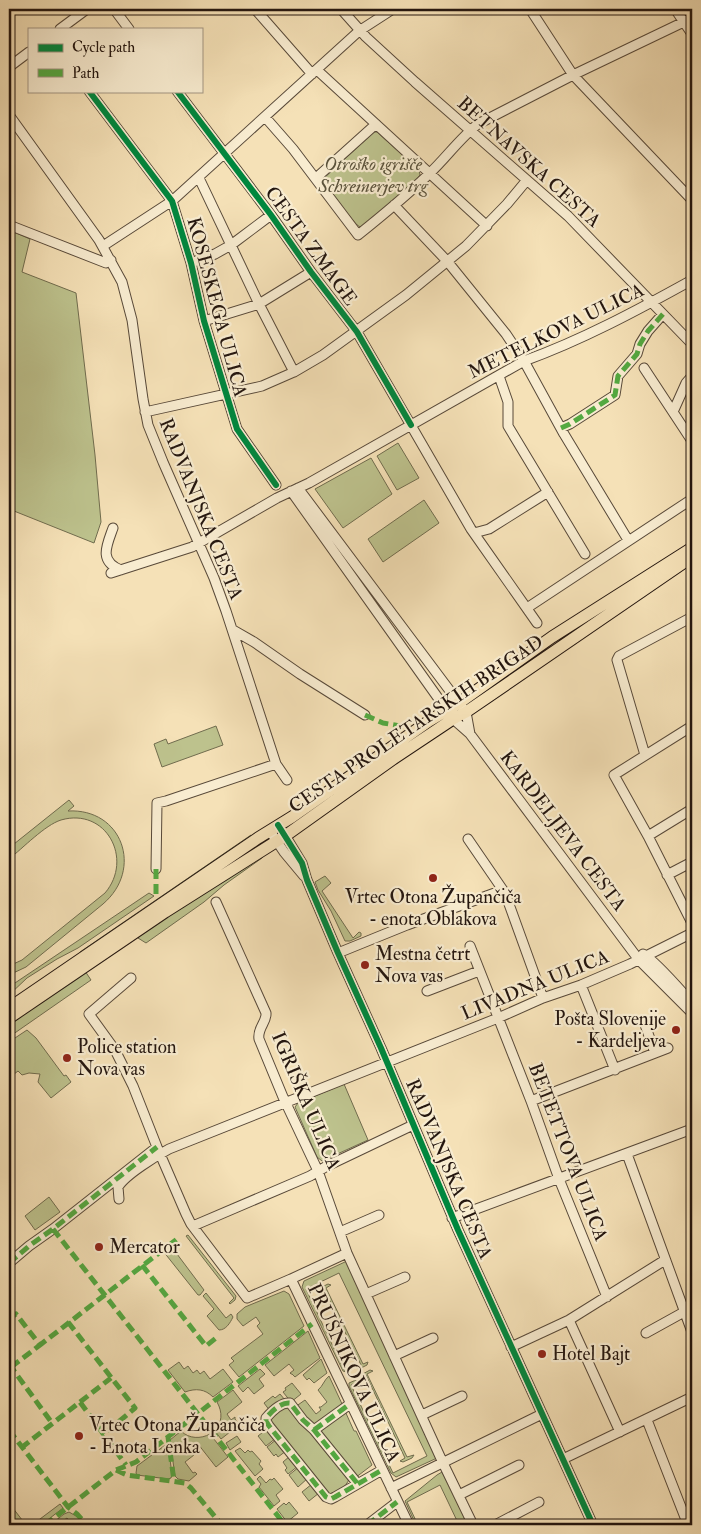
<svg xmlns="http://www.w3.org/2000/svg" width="701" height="1534" font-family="'IM FELL Double Pica',serif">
	<rect width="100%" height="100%" fill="#f5e1b7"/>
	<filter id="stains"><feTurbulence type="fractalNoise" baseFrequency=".004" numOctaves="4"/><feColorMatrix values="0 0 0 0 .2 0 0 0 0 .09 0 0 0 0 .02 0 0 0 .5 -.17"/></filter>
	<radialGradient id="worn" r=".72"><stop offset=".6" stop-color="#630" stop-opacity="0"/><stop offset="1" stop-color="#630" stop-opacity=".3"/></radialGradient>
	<!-- green -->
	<path fill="#bdc28d" stroke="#706c4e" d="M374 132H377L419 170 420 175 416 180 366 225 360 227 356 224 323 184 322 180Z
		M9 230 30 239 22 272 76 293 95 455 101 522 94 543 9 509Z
		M398 443 419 478 397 490 377 456Z
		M371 458 392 494 343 528 315 489Z
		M424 500 439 523 383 562 368 539Z
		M216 726 223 745 162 767 154 744 166 739 168 744Z
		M69 800 74 806 68 811C122 808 144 869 103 904L26 967 9 975V966L22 960 105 893C134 859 106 807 61 820 45 825 23 848 9 859V848Z
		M251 835 253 837 81 954 80 952Z
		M265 854 262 858 224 885 204 902 146 943 138 938 149 927Z
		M325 876 331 883 322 891 353 938 359 932 361 933V936L350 941H345L331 911 318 890 315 882Z
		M149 893 154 896 78 948 57 959 27 978 9 995V987Z
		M85 971 91 980 9 1037V1022Z
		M27 1030 36 1038 64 1076 66 1075 71 1082 51 1098 38 1082 40 1074 29 1073 22 1075 18 1071 9 1078V1042Z
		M344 1084 368 1140 322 1161 317 1157 295 1107 298 1103Z
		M49 1197 60 1212 35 1230 25 1216Z
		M188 1235 236 1296 235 1300 230 1304 229 1303 234 1298 186 1236Z
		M171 1246 204 1290 200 1295H198L163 1251Z
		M347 1261 437 1458 396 1477 391 1473 349 1386V1383L356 1380 357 1382 351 1385 393 1473 427 1456 339 1273 306 1289 344 1370 350 1368 351 1370 346 1372 343 1371 302 1287 304 1281Z
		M328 1284 331 1285 326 1288 363 1364 368 1362 367 1365 359 1369 356 1367 361 1365 324 1289 319 1291 320 1288Z
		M284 1291 289 1294 304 1326 239 1377 229 1365 234 1361 231 1358 263 1334 257 1326 260 1323 256 1317 243 1326 237 1319V1314L245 1307Z
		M206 1293 226 1318 231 1314 233 1317C230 1323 226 1330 219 1330L207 1316 214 1309 203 1296Z
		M308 1331 320 1358 295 1377 292 1374H291L290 1373 294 1370 289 1364 274 1376 265 1365Z
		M321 1359 327 1373 314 1383 309 1378 307 1380 303 1375Z
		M179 1362 184 1369 188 1366 193 1373 197 1370 200 1374 204 1371 210 1379 223 1369 233 1382 213 1397C205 1389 196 1388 185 1392L168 1370Z
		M260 1369 265 1374 259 1379 264 1386 254 1394 248 1387 243 1392 238 1386Z
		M370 1370 373 1371 367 1374 407 1457 414 1455 412 1458 403 1462 400 1461 405 1458 366 1375 361 1377V1375Z
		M329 1376 343 1406 314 1426 295 1407 305 1400 316 1414 321 1410 319 1407H321L327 1402 318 1390C323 1386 324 1380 329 1376Z
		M292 1383 301 1394 291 1402 283 1392 286 1390 285 1388Z
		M233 1390 242 1402 227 1414 231 1420 235 1417V1419L239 1425 221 1439 215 1431C222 1422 223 1413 217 1402Z
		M280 1394 285 1400 270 1411 264 1403 273 1396 275 1398Z
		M281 1407H288L291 1408 349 1479C347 1486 336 1494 329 1496L295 1456 269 1419Z
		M345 1411 354 1431H356L372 1465 355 1478 319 1432 321 1429Z
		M268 1428 276 1438 266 1446 258 1436Z
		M181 1431C189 1439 201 1439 210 1434L228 1457 216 1467 198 1444 190 1450 194 1455 185 1462 193 1473 195 1472 197 1474 189 1481 178 1479 175 1476 170 1440Z
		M237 1436 241 1442 230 1450 226 1443Z
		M277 1439 286 1451 278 1457 276 1454 274 1456 267 1447Z
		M168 1443 172 1475 171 1478 168 1479 137 1475 136 1473 137 1466Z
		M240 1448 245 1453 248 1450 250 1452 252 1451 261 1461 259 1464 263 1469 255 1476 235 1451Z
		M290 1456 298 1466 288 1474 285 1470 287 1468 283 1462Z
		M299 1467 308 1478 298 1487 289 1475Z
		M442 1472 469 1525H459L440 1485 407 1502 418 1525H416L405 1501 437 1475Z
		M260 1476 266 1483 270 1479 272 1480 274 1478 283 1489 276 1495 280 1501 274 1506 259 1487 261 1484 257 1479Z
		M312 1484 319 1493 309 1501 302 1492Z
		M289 1502 298 1513 287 1522 277 1509 284 1503 286 1505Z
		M9 1503 26 1525H9Z
		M60 1504 63 1508 41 1525H32Z
		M69 1512 76 1516 85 1525H73L67 1518 57 1525H50L64 1514Z"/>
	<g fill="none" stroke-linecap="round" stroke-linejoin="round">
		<!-- minor casing -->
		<g stroke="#584939" stroke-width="11">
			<path id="minor" d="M114 9 129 29
				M255 9 312 74
				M341 9 366 37 415 82 568 216 692 344
				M530 9 573 75 692 200
				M675 9 692 34
				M60 29 87 9
				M9 67 29 52
				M317 70 487 226
				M89 91 172 201 191 263 204 321 237 429 276 485
				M177 91 271 215 311 272 357 332 471 529 537 623
				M9 115 99 240 122 282 132 320 143 399 148 425 163 462 214 578 226 611 276 764 287 780
				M265 117 293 149 358 235C383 215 407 195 429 174 446 158 460 138 478 124L573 75 692 18
				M199 178 259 304 294 372
				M316 178 376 124
				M394 205 447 261 506 334 524 361 564 434 628 540
				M9 225 106 263 111 260
				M103 246 172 201 359 31 393 9
				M191 263 215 254 231 245 271 215
				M204 321 259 304 311 272
				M644 368 692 441
				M499 376 508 402V426L585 554
				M145 412 262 386 294 372 323 355 406 295 466 246 507 204 527 180
				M673 412 686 383 692 376
				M561 428 570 424 615 395 618 376 637 354 640 344 648 331 663 314
				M298 488 459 703 466 712 470 734
				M291 491 453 719 470 734 639 960 692 1013
				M113 528C107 545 98 561 121 570
				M474 533 489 529 548 492
				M111 573 192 547 277 498 309 483 524 361C582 340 638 310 692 280
				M527 608 692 499
				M233 630 254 642 300 674 365 715
				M692 726 614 775 648 836 692 923
				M645 755 617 660 619 656 692 617
				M270 831 284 852 304 876
				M283 832 302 863 307 880 338 953 381 1048 458 1230 593 1525
				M648 836 692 809
				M468 839 505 893 543 998
				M156 869 157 803 166 801 276 764
				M667 875 692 862
				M216 902 266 1013C267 1022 257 1028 259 1039L283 1097 318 1171 347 1253 443 1463 473 1525
				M470 946 531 1101 559 1179 607 1297
				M338 953 407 925 503 890
				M643 954C656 961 681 991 692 1003
				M131 978 89 1014 115 1050 133 1086 157 1147 186 1214 191 1224 247 1298 291 1279 409 1525
				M581 985 615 1070
				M427 991 479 971
				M644 1022 655 1053
				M531 1101 668 1048
				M627 1154 692 1332
				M119 1199 118 1187C125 1175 156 1156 169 1149L498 1018 543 998 581 985 630 964 692 933
				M452 1218 692 1129
				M193 1226 310 1176 327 1166 413 1125
				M340 1232 379 1215
				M9 1263 29 1246 53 1229 157 1147
				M291 1279 347 1253
				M366 1294 405 1277
				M569 1320 620 1432
				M646 1333 684 1312
				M511 1347 569 1320 665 1260
				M394 1356 433 1338
				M422 1415 462 1396
				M647 1420 688 1525
				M314 1430 350 1404
				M563 1459 692 1397
				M357 1483 314 1430 303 1420 290 1403C281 1402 272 1411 266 1418V1421L269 1426 326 1497 331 1499 335 1497 382 1470
				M391 1488 542 1414
				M459 1495 519 1465
				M367 1525 397 1502
				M495 1525 539 1502"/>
		</g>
		<!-- major casing -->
		<g stroke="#24160f" stroke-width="13">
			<path id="major" d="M9 1008 258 838 292 817 429 721 459 703 552 637 692 548
				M9 1018 165 912 285 836 393 759 453 719 466 712 692 557"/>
		</g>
		<!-- minor -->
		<use href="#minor" stroke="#f8ecd0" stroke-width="9"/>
		<!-- major -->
		<use href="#major" stroke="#f5e1b7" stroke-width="11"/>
		<!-- quiet -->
		<path stroke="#53a941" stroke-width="5" stroke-dasharray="10 5" stroke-linecap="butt" d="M561 428 570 424 615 395 618 376 637 354 640 344 648 331 663 314
			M365 715 383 723 406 727
			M156 869V897
			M53 1229 285 1525
			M9 1263 29 1246 53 1229 157 1147
			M142 1265 206 1346 216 1338
			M9 1319 16 1314 40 1345 177 1239
			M68 1322 135 1408 103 1435
			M9 1364 52 1423
			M11 1367 40 1345
			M80 1402 111 1378
			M9 1430 68 1507 77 1514 87 1525
			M314 1430 350 1404
			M168 1437 174 1481
			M21 1448 80 1402 126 1465
			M116 1470 127 1475 185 1483 191 1488 222 1525
			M357 1483 314 1430 303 1420 290 1403C281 1402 272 1411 266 1418V1421L269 1426 326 1497 331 1499 335 1497 382 1470
			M45 1525 116 1470 136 1462 312 1324
			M121 1525 131 1521 140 1525
			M367 1525 397 1502"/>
		<!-- cycleway casing -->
		<g stroke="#f8ecd0" stroke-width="9">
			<path id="cycleway" d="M89 91 172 201 191 263 204 321 237 429 276 485
				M177 91 271 215 311 272 357 332 411 425
				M278 825 302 863 307 880 338 953 381 1048 458 1230 593 1525"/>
		</g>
		<!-- cycleway -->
		<use href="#cycleway" stroke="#00873e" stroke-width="6"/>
	</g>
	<!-- markers -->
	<g fill="#8f2418" stroke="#f8ecd0" stroke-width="2">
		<circle cx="433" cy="878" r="5"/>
		<circle cx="365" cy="965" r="5"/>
		<circle cx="676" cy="1030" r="5"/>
		<circle cx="67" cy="1058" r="5"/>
		<circle cx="99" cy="1247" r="5"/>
		<circle cx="542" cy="1354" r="5"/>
		<circle cx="79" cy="1436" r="5"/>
	</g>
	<g text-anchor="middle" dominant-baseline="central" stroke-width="4.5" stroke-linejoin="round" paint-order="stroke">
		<!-- street labels -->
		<g font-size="19" fill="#24160f" stroke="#f8ecd0">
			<text transform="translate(529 162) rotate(42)">BETNAVSKA CESTA</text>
			<text transform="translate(311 246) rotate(54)">CESTA ZMAGE</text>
			<text transform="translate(217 307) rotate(75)">KOSESKEGA ULICA</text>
			<text transform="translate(556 331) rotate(-26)">METELKOVA ULICA</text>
			<text transform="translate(201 509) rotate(68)">RADVANJSKA CESTA</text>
			<text transform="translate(416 724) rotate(-34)">CESTA PROLETARSKIH BRIGAD</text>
			<text transform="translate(563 831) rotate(53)">KARDELJEVA CESTA</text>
			<text transform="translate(535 985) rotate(-22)">LIVADNA ULICA</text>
			<text transform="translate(306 1101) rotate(67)">IGRIŠKA ULICA</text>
			<text transform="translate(568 1152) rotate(69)">BETETTOVA ULICA</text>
			<text transform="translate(449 1169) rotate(67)">RADVANJSKA CESTA</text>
			<text transform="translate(354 1373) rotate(65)">PRUŠNIKOVA ULICA</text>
		</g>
		<!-- park labels -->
		<g font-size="19" font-style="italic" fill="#5a523b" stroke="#f8ecd0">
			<text x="373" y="164">Otroško igrišče<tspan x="373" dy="22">Schreinerjev trg</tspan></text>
		</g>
		<!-- poi labels -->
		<g font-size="19" fill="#24160f" stroke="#f8ecd0" text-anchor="start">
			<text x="433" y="897" text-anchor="middle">Vrtec Otona Župančiča<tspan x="433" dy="22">- enota Oblakova</tspan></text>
			<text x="375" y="954">Mestna četrt<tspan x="375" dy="22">Nova vas</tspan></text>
			<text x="666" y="1019" text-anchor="end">Pošta Slovenije<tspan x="666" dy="22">- Kardeljeva</tspan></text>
			<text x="77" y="1047">Police station<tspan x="77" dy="22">Nova vas</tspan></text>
			<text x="109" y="1247">Mercator</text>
			<text x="552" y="1354">Hotel Bajt</text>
			<text x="89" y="1425">Vrtec Otona Župančiča<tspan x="89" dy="22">- Enota Lenka</tspan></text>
		</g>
	</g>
	<!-- margin -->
	<rect width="701" height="1534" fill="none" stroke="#f5e1b7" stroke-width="30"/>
	<rect x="10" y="10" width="681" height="1514" fill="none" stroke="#24160f" stroke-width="2.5"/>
	<rect x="15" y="15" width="671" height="1504" fill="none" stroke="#24160f"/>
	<!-- legend -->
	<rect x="28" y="28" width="175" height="65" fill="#f8ecd0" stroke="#a39683"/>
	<rect x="38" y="44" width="25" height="8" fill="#00873e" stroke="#a39683"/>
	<text x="72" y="52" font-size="15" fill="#24160f">Cycle path</text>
	<rect x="38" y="69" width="25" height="8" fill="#53a941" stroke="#a39683"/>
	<text x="72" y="78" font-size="15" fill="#24160f">Path</text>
	<rect width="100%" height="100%" filter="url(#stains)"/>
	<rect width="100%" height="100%" fill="url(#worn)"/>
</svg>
